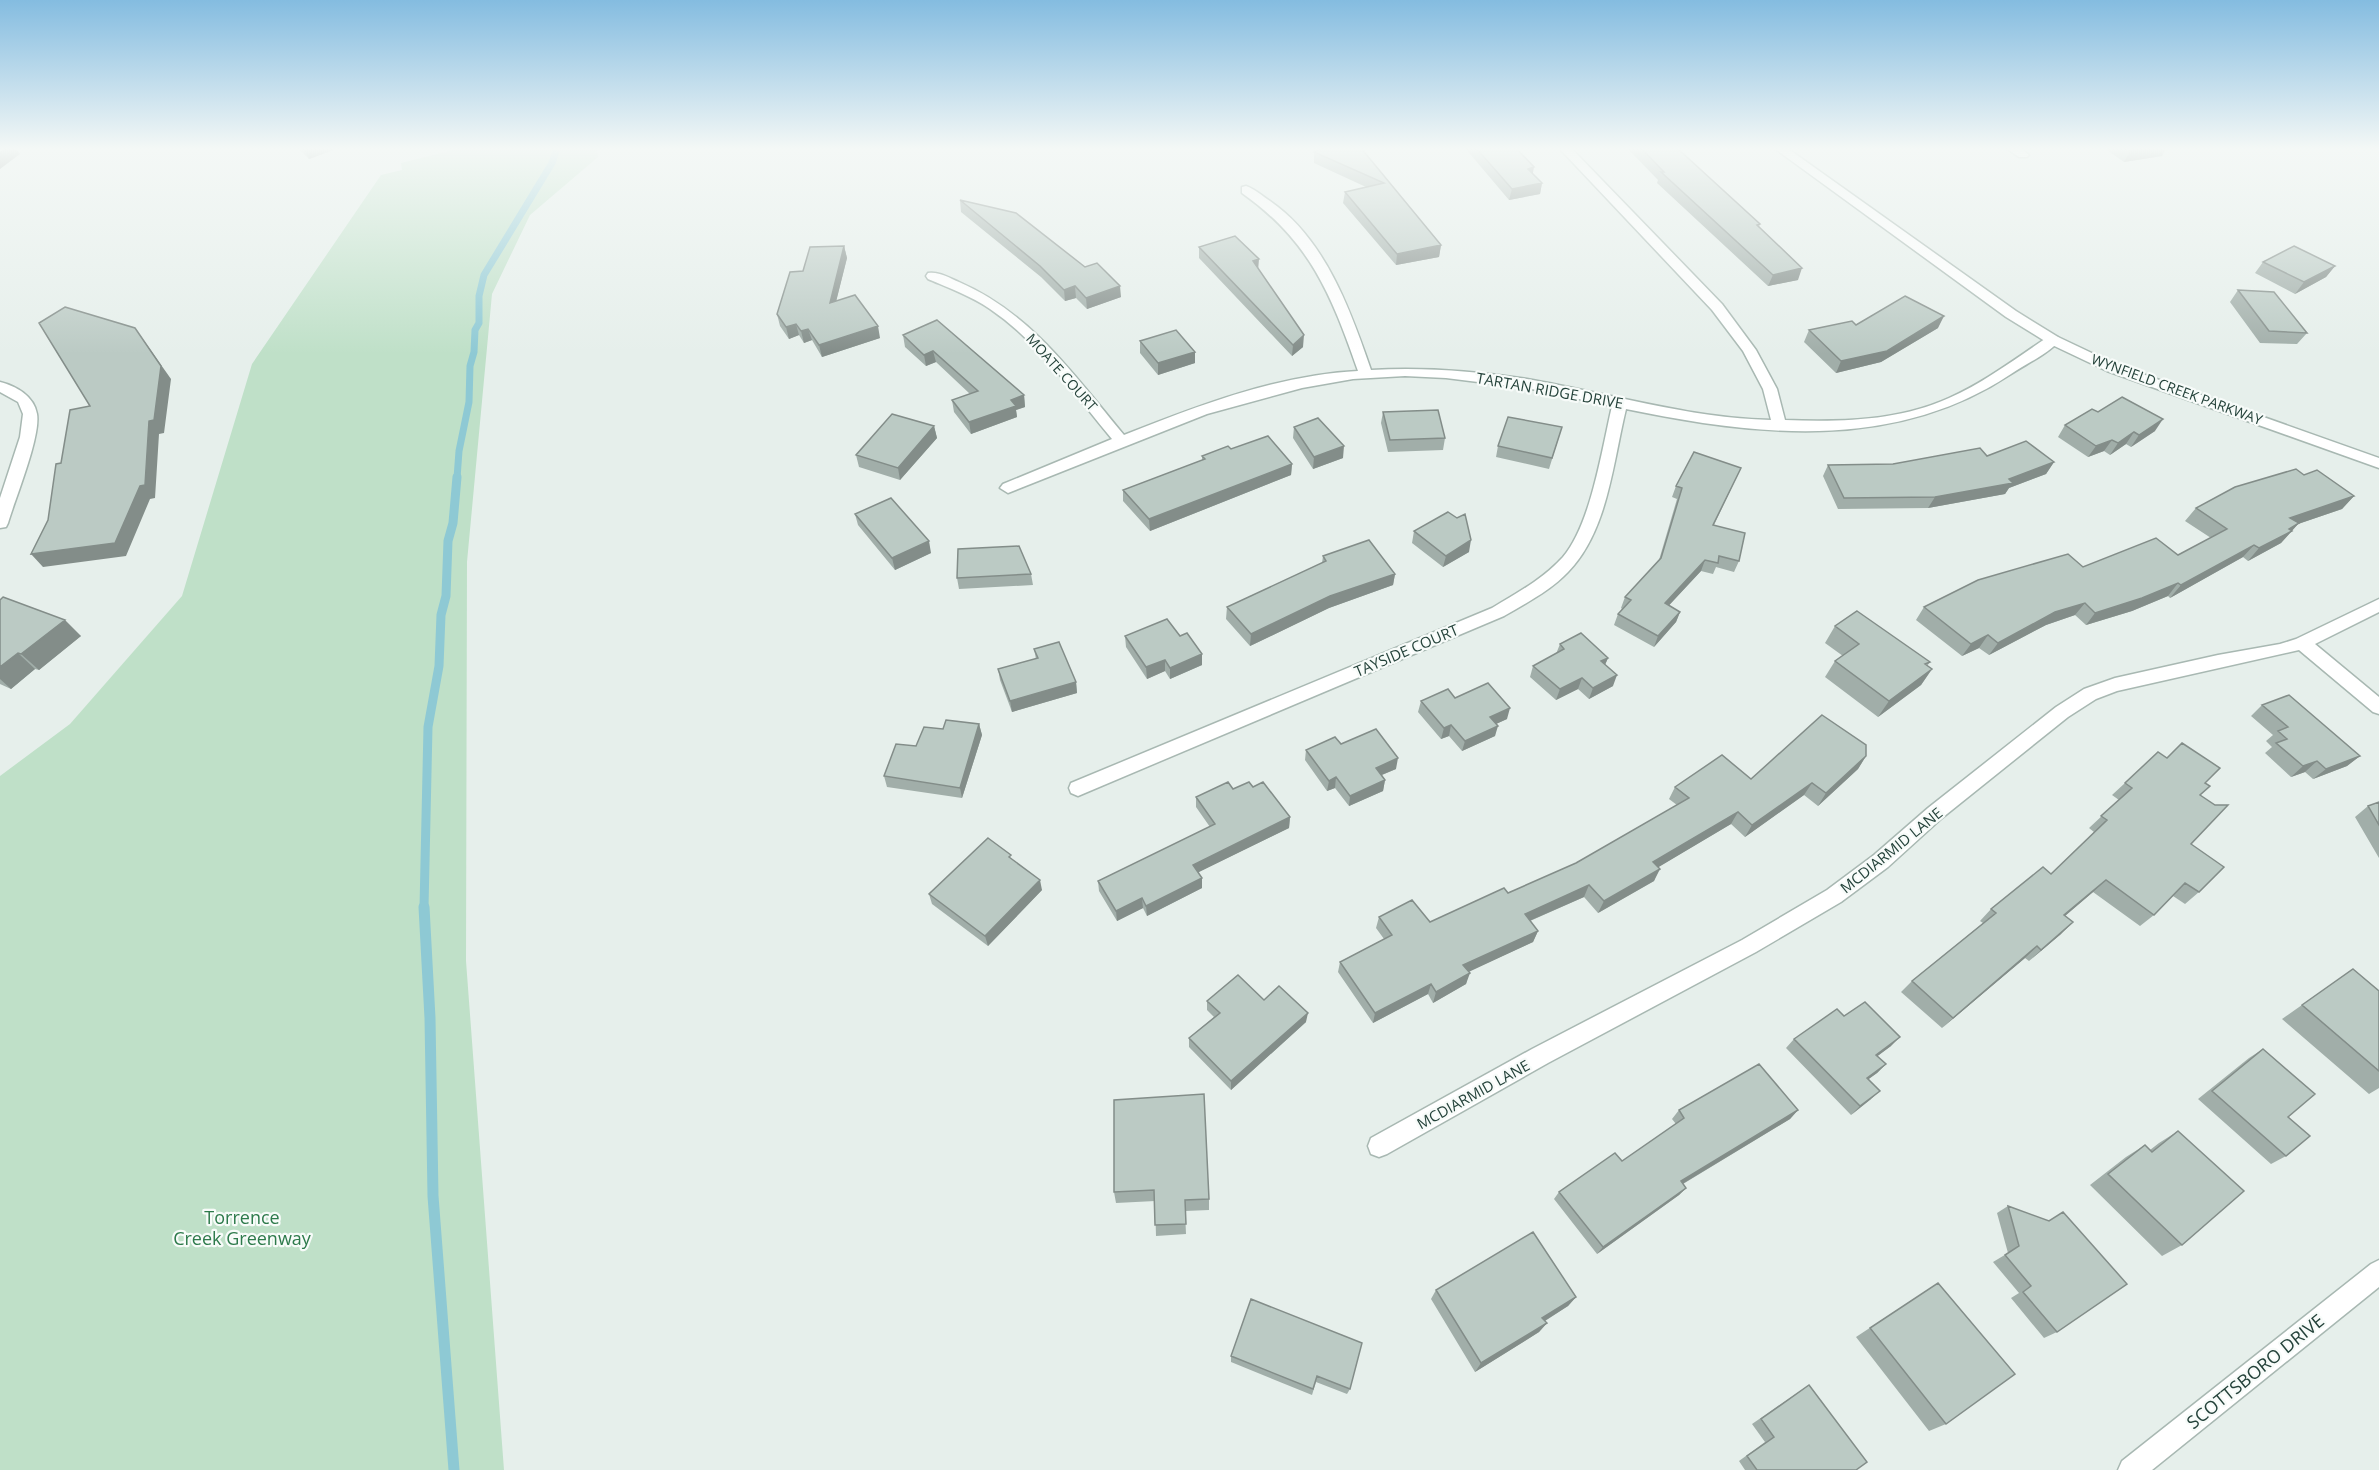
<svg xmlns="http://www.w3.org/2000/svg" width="2379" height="1470" font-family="'Open Sans',sans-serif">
	<rect width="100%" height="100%" fill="#e6efeb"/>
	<!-- green -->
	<path fill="#bfe0c8" d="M461 148H597L598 157 530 215 492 294 467 562 466 961 504 1470H0V776L70 724 182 596 252 364 381 175 402 170 401 163Z"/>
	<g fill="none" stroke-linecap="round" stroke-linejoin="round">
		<!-- stream-far2 -->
		<path stroke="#8ec9d4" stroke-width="7" d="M457 478 459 451 469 402 470 366 474 352 475 330 479 323V296L484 275 552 163 557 148"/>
		<!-- stream-far1 -->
		<path stroke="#8ec9d4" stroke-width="9" d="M424 908 428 727 439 666 441 615 446 596 448 541 453 523 457 477"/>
		<!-- stream -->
		<path stroke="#8ec9d4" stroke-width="11" d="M424 907 430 1018 433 1196 454 1470"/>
		<!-- minor casing -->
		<g stroke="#a8b8b2" stroke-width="3">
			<path id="minor" d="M1559 148H1571L1722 304 1756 350 1777 389 1785 420C1841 422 1898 421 1949 398 1985 382 2016 358 2048 337H2058L2060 340C2048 354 2026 364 2011 374 1894 452 1757 436 1626 409 1613 462 1608 531 1568 572 1550 591 1526 603 1504 616L1085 793 1078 796 1071 793 1069 788 1071 783 1492 608C1517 593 1543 579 1563 557 1591 524 1602 449 1612 406L1527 388 1446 378 1405 376 1353 379 1302 388 1207 414 1008 493 1000 488 1003 484 1112 439C1074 394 1040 343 990 309 971 296 949 288 928 279L926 276 928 273C938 271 950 278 959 282 1031 313 1075 376 1124 435 1197 406 1278 375 1358 371 1331 294 1310 241 1242 193V187L1246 186C1255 189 1262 196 1270 201 1325 239 1350 309 1371 370 1424 367 1475 371 1527 379 1608 393 1688 418 1771 420L1763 389 1743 351 1712 310Z
				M2006 148H2020L2029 155 2027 157H2019Z
				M0 382C16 386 34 396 37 414 41 436 15 499 8 523L6 527 0 528V498L20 437 23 414 18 402 0 392Z
				M2379 599V612L2315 644 2379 697V714L2373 712 2299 650 2117 691 2096 699 2068 717 1942 818 1888 867 1841 902 1756 952 1548 1063 1387 1154 1379 1157 1371 1154 1368 1146 1371 1138 1532 1049 1742 940 1827 890 1874 855 1928 808 2056 707 2084 689 2115 678 2218 655 2280 644 2296 639Z
				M2379 1260V1287L2152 1470H2118L2122 1461 2371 1264Z"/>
		</g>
		<!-- tertiary casing -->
		<g stroke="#a8b8b2" stroke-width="3">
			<path id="tertiary" d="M1774 148H1787L2016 311 2058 337 2117 365 2379 458V468L2107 371 2048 343 2006 317Z"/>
		</g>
		<!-- minor -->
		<use href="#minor" fill="#fff" fill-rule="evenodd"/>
		<!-- tertiary -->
		<use href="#tertiary" fill="#fff" fill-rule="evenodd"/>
	</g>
	<!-- wall -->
	<path fill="#a1aea9" d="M298 148H339L309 159Z
		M1361 148 1441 245 1439 257 1396 265 1343 203 1345 192 1366 187 1314 163V152Z
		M1465 148H1516L1533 174 1542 183 1540 194 1509 200Z
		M1627 148H1677L1760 224 1759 227 1798 280 1768 286 1657 183 1658 180Z
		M2104 148H2166L2162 156 2124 162Z
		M960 200 1085 267 1121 297 1087 309 1076 298 1065 301 1041 277 961 212Z
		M844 246 847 258 836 301 880 338 822 357 812 340 804 343 799 335 789 339 780 326 777 314 803 271Z
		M1199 247 1258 269 1303 347 1292 356 1199 258Z
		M2263 262 2335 266 2326 277 2295 294 2255 273Z
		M2238 290 2307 333 2297 344 2260 343 2230 302Z
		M1856 325 1938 328 1881 362 1836 373 1804 342 1809 330Z
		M903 335 1024 395 1025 407 1016 410 1017 417 971 434 954 412 952 400 970 394 936 362 926 366 905 347Z
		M1140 341 1195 352V363L1158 375 1140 353Z
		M1383 412 1445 438 1443 450 1388 452 1381 423Z
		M2098 412 2155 431 2131 447 2126 444 2110 455 2104 451 2088 457 2058 437 2065 425Z
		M934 426 937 438 900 480 859 467 856 455Z
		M1294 427 1343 458 1313 469 1293 438Z
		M1562 427 1549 469 1496 457 1498 446Z
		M1231 449 1292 464 1291 475 1150 531 1123 501V490L1202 460V456Z
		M1987 456 2054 462 2046 474 2009 488 2005 494 1928 508 1838 509 1823 476 1828 465 1893 464Z
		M1741 468 1714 525 1739 561 1734 572 1716 567 1713 574 1701 571 1669 605 1680 612 1676 622 1654 647 1614 625 1618 614 1622 609 1621 608 1625 597 1659 560 1677 499 1672 497 1676 486Z
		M2304 475 2354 496 2342 509 2298 524 2281 543 2248 561 2243 557 2170 598 2168 596 2132 611 2086 625 2075 615 2046 625 1989 655 1979 648 1962 656 1916 620 1924 607 2083 567 2178 555 2211 538 2185 521 2196 508Z
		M855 514 931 553 895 570 858 525Z
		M1414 531 1469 552 1443 567 1412 543Z
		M1323 556 1395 574 1393 585 1329 608 1250 646 1226 619 1227 607 1322 563Z
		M1031 574 1033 585 959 589 957 578Z
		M0 600 81 636 39 670 35 669 11 689 0 684Z
		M1835 626 1930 662 1927 666 1932 669 1921 685 1878 717 1825 677 1835 661 1843 656 1825 643Z
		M1125 636H1180L1202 665 1170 679 1165 671 1147 679 1126 647Z
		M1560 644 1608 658 1605 665 1613 686 1589 699 1578 689 1556 700 1530 677 1533 666 1556 654Z
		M1034 649 1076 682 1077 693 1012 712 1000 680 998 669 1036 659Z
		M1455 698 1507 719 1496 724 1495 736 1462 751 1449 736 1441 739 1418 712 1421 701Z
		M2262 705 2360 756 2347 766 2313 779 2305 772 2291 777 2265 753 2272 747 2266 741 2273 735 2251 716Z
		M979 724 982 735 962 798 887 787 884 776 916 746 943 729Z
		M1341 744 1396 769 1382 775 1385 780 1383 791 1349 806 1335 788 1327 791 1305 760 1306 750Z
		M1866 756 1858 769 1818 806 1804 795 1745 837 1731 824 1658 867 1654 881 1598 913 1584 897 1530 921 1538 931 1533 942 1469 971 1466 984 1433 1003 1428 994 1373 1023 1338 972 1340 962 1384 939 1376 928 1379 917 1430 922 1508 893 1576 863 1677 805 1669 799 1675 787 1751 779Z
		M2125 783H2205L2200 795 2191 844 2199 892 2185 904 2173 896 2154 915 2140 926 2093 892 2065 916 2061 934 2029 961 2025 958 1942 1028 1901 992 1912 981 1983 923 1980 921 1991 909 2051 874 2094 832 2089 828 2119 800 2112 795Z
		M1253 787 1290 817 1289 828 1198 872 1202 888 1147 916 1143 908 1117 921 1099 891 1098 881 1210 827 1196 807V797L1233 789Z
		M2379 802V858L2355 817 2368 806Z
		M1013 860 1042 890 988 946 932 904 929 894Z
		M2353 969 2379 991V1088L2369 1094 2282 1019Z
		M1264 1000 1306 1022 1231 1090 1189 1047V1038L1214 1017 1207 1010V1001Z
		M1844 1016 1891 1046 1877 1056 1886 1064 1877 1073 1868 1079 1871 1099 1851 1115 1786 1048 1794 1039Z
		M2263 1049 2288 1117 2286 1156 2271 1164 2198 1099 2249 1058Z
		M1114 1100 1209 1199V1210L1185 1211 1186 1234 1156 1236 1155 1201 1116 1203 1114 1192Z
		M1679 1110H1798L1790 1119 1683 1184 1686 1188 1679 1195 1597 1254 1554 1199 1559 1192 1622 1161 1676 1124 1672 1119Z
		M2178 1131 2182 1245 2162 1256 2090 1185 2126 1157 2145 1145 2150 1150 2159 1143Z
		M2008 1206 2057 1332 2044 1338 2011 1298 2019 1293 1993 1262 2008 1253 1997 1213Z
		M1938 1283 1946 1424 1929 1431 1856 1337Z
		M1436 1290 1576 1297 1568 1306 1545 1321 1547 1323 1539 1332 1475 1372 1431 1299Z
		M1251 1299 1350 1389 1347 1394 1316 1382 1312 1395 1231 1362V1356Z
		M1809 1385 1856 1470H1745L1739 1461 1765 1442 1752 1424Z"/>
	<!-- shaded-wall -->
	<path fill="#838d89" d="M4 148H16L20 154 0 169V152Z
		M303 148H339L309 159Z
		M2146 148H2166L2162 156 2124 162 2130 151Z
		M1534 167 1532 178 1528 169Z
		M1542 183 1540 194 1509 200 1512 189Z
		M1441 245 1439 257 1396 265 1397 254Z
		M844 246 847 258 833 314 830 303Z
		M1259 259 1258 271 1253 261Z
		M2335 266 2326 277 2295 294 2304 282Z
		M1802 268 1798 280 1768 286 1773 275Z
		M1075 286 1076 298 1065 301 1064 290Z
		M1120 286 1121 297 1087 309 1086 298Z
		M1944 316 1938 328 1881 362 1836 373 1841 361Z
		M796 324 799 335 789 339 786 327Z
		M878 326 880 338 822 357 819 345Z
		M135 328 171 379 164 433 159 434 155 498 150 499 126 556 43 567 31 554 149 421Z
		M808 329 812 340 804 343 801 331Z
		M1304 335 1303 347 1292 356 1293 345Z
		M933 351 936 362 926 366 924 355Z
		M1195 352V363L1158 375V363Z
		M1024 395 1025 407 1016 410 1017 417 971 434 969 422 1011 400Z
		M2163 419 2155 431 2131 447 2139 435Z
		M934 426 937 438 900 480 898 468Z
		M2134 432 2126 444 2110 455 2118 443Z
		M2112 440 2104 451 2088 457 2096 446Z
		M1344 446 1343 458 1313 469 1314 457Z
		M2054 462 2046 474 2009 488 2005 494 1928 508 1935 497 2009 479Z
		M1292 464 1291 475 1150 531 1149 519Z
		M2354 496 2342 509 2298 524 2281 543 2248 561 2259 548 2290 518Z
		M1471 540 1469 552 1443 567 1446 556Z
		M929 541 931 553 895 570 892 558Z
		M2254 545 2243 557 2170 598 2181 585Z
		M1705 560 1701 571 1661 614 1665 603Z
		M1395 574 1393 585 1329 608 1250 646 1251 634 1330 596Z
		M2178 583 2168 596 2132 611 2086 625 2095 613Z
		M2085 603 2075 615 2046 625 1989 655 1998 643 2055 612Z
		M1680 612 1676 622 1654 647 1658 636Z
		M65 620 81 636 39 670 21 654Z
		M1988 635 1979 648 1962 656 1971 644Z
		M18 653 35 669 11 689 0 679V667Z
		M1202 654V665L1170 679V668Z
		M1608 658 1603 669 1601 661Z
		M1165 660V671L1147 679 1146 667Z
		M1932 669 1921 685 1878 717 1889 701Z
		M1617 675 1613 686 1589 699 1593 688Z
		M1582 678 1578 689 1556 700 1560 689Z
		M1076 682 1077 693 1012 712 1010 701Z
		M1510 708 1507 719 1487 728 1490 717Z
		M979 724 982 735 962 798 960 788Z
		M1451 725 1449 736 1441 739 1444 728Z
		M1498 726 1495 736 1462 751 1465 741Z
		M1866 756 1858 769 1818 806 1826 793Z
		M2360 756 2347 766 2313 779 2326 769Z
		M1398 758 1396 769 1374 778 1376 768Z
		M2317 761 2305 772 2291 777 2303 766Z
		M1336 777 1335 788 1327 791 1329 781Z
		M1385 780 1383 791 1349 806 1350 796Z
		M1812 783 1804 795 1745 837 1752 825Z
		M1738 812 1731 824 1647 874 1653 862Z
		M1290 817 1289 828 1193 875V865Z
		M1660 869 1654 881 1598 913 1604 901Z
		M1202 878V888L1147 916 1146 906Z
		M1040 880 1042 890 988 946 985 936Z
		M2106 880 2093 892 2052 927 2064 915Z
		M1589 885 1584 897 1520 925 1525 914Z
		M1142 898 1143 908 1117 921 1116 911Z
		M2073 922 2061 934 2029 961 2041 950Z
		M1538 931 1533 942 1460 976 1463 965Z
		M2037 946 2025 958 1942 1028 1953 1018Z
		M1470 973 1466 984 1433 1003 1436 992Z
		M1431 984 1428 994 1373 1023 1375 1013Z
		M1308 1013 1306 1022 1231 1090V1081Z
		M1900 1037 1891 1046 1867 1064 1876 1055Z
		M1886 1064 1877 1073 1858 1087 1867 1078Z
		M1880 1091 1871 1099 1851 1115 1860 1106Z
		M1798 1110 1790 1119 1674 1189 1681 1181Z
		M1686 1188 1679 1195 1597 1254 1603 1247Z
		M1576 1297 1568 1306 1535 1327 1542 1318Z
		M1547 1323 1539 1332 1475 1372 1481 1363Z"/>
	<!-- building -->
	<path fill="#bbcac4" stroke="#838d89" stroke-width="1.5" d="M1322 148H1361L1441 245 1397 254 1345 192 1384 183 1314 152Z
		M1476 148H1516L1534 167 1528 169 1542 183 1512 189Z
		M1641 148H1677L1760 224 1757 225 1802 268 1773 275 1661 172H1664Z
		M2126 148H2146L2130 151Z
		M960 200 1016 213 1085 267 1097 263 1120 286 1086 298 1075 286 1064 290 1040 266Z
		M1235 236 1259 259 1253 261 1304 335 1293 345 1199 247Z
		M844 246 830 303 855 295 878 326 819 345 808 329 801 331 796 324 786 327 777 314 790 272 803 271 810 247Z
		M2294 246 2335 266 2304 282 2263 262Z
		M2238 290 2274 292 2307 333 2269 331Z
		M1905 296 1944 316 1887 351 1841 361 1809 330 1852 321 1856 325Z
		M65 307 135 328 161 366 154 420 149 421 145 485 140 486 115 543 31 554 48 520 56 464 61 463 70 410 90 406 39 323Z
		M937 320 1024 395 1011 400 1016 406 969 422 952 400 978 391 933 351 924 355 903 335Z
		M1176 330 1195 352 1158 363 1140 341Z
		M2122 397 2163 419 2139 435 2134 432 2118 443 2112 440 2096 446 2065 425 2092 409 2098 412Z
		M1438 410 1445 438 1390 440 1383 412Z
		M892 414 934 426 898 468 856 455Z
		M1508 417 1562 427 1552 458 1498 446Z
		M1318 418 1344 446 1314 457 1294 427Z
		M1268 436 1292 464 1149 519 1123 490 1205 459 1202 456 1228 446 1231 449Z
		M2026 441 2054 462 2009 479 2013 483 1935 497 1844 498 1828 465 1893 464 1980 448 1987 456Z
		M1694 452 1741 468 1713 525 1745 533 1739 561 1719 556 1718 563 1705 560 1665 603 1680 612 1658 636 1618 614 1631 600 1625 597 1661 558 1682 488 1676 486Z
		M2296 469 2304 475 2317 470 2354 496 2290 518 2299 523 2289 529 2292 531 2259 548 2254 545 2181 585 2178 583 2142 598 2095 613 2085 603 2055 612 1998 643 1988 635 1971 644 1924 607 1978 580 2068 554 2083 567 2156 538 2178 555 2227 529 2196 508 2235 487Z
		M891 498 929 541 892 558 855 514Z
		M1448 512 1457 518 1465 514 1471 540 1446 556 1414 531Z
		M1369 540 1395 574 1330 596 1251 634 1227 607 1326 561 1323 556Z
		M1019 546 1031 574 957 578 958 549Z
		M3 597 65 620 21 654 18 653 0 667V600Z
		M1857 611 1930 662 1925 664 1932 669 1889 701 1835 661 1859 644 1835 626Z
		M1167 619 1180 636 1187 633 1202 654 1170 668 1165 660 1146 667 1125 636Z
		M1581 633 1608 658 1601 661 1617 675 1593 688 1582 678 1560 689 1533 666 1564 649 1560 644Z
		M1059 642 1076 682 1010 701 998 669 1038 658 1034 649Z
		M1488 683 1510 708 1490 717 1498 726 1465 741 1451 725 1444 728 1421 701 1448 689 1455 698Z
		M2289 695 2360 756 2326 769 2317 761 2303 766 2276 743 2287 739 2278 731 2288 727 2262 705Z
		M1822 715 1866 745V756L1826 793 1812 783 1752 825 1738 812 1653 862 1660 869 1604 901 1589 885 1525 914 1538 931 1463 965 1470 973 1436 992 1431 984 1375 1013 1340 962 1392 935 1379 917 1412 900 1430 922 1504 888 1508 893 1576 863 1689 798 1675 787 1722 755 1751 779Z
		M946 720 979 724 960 788 884 776 896 744 916 746 924 727 943 729Z
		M1376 729 1398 758 1376 768 1385 780 1350 796 1336 777 1329 781 1306 750 1335 737 1341 744Z
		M2182 743 2220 768 2205 783 2210 786 2200 795 2215 805H2228L2191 844 2224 867 2199 892 2185 883 2154 915 2106 880 2064 915 2073 922 2041 950 2037 946 1953 1018 1912 981 1996 913 1991 909 2043 867 2051 874 2107 820 2101 816 2132 788 2125 783 2158 752 2167 758Z
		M1228 782 1233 789 1249 782 1253 787 1263 782 1290 817 1193 865 1202 878 1146 906 1142 898 1116 911 1098 881 1215 824 1196 797Z
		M2379 802V825L2368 806Z
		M988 838 1011 855 1009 857 1040 880 985 936 929 894Z
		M2353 969 2379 991V1071L2302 1005Z
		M1238 975 1264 1000 1279 986 1308 1013 1231 1081 1189 1038 1220 1013 1207 1001Z
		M1865 1002 1900 1037 1876 1055 1886 1064 1867 1078 1880 1091 1860 1106 1794 1039 1837 1009 1844 1016Z
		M2263 1049 2315 1094 2288 1117 2310 1136 2286 1156 2212 1091Z
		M1759 1064 1798 1110 1681 1181 1686 1188 1603 1247 1559 1192 1615 1153 1622 1161 1684 1118 1679 1110Z
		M1204 1094 1209 1199 1185 1200 1186 1224 1155 1225 1154 1190 1114 1192V1100Z
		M2178 1131 2244 1191 2182 1245 2108 1174 2145 1145 2152 1152Z
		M2008 1206 2049 1221 2063 1212 2127 1284 2057 1332 2023 1292 2031 1286 2005 1255 2019 1246Z
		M1533 1232 1576 1297 1542 1318 1547 1323 1481 1363 1436 1290Z
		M1938 1283 2015 1374 1946 1424 1870 1328Z
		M1251 1299 1362 1343 1350 1389 1317 1376 1313 1389 1231 1356Z
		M1809 1385 1867 1462 1856 1470H1757L1747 1456 1774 1437 1761 1419Z"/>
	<!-- sky -->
	<linearGradient id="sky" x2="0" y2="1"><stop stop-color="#84bce0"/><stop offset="0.42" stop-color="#f4f8f6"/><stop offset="1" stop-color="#f4f8f6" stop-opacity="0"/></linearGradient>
	<rect width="2379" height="354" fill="url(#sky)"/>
	<g text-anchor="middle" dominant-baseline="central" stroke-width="4.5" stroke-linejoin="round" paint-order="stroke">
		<!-- far-street labels -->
		<g font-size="14" fill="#24423a" stroke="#f7fbf9">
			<text transform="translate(1062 372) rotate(48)">MOATE COURT</text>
			<text transform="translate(2177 389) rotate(20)">WYNFIELD CREEK PARKWAY</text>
		</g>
		<!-- street labels -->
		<g font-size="15" fill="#24423a" stroke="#f7fbf9">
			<text transform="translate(1550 390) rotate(10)">TARTAN RIDGE DRIVE</text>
			<text transform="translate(1406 650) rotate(-23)">TAYSIDE COURT</text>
			<text transform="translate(1891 850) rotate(-39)">MCDIARMID LANE</text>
			<text transform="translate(1473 1094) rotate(-29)">MCDIARMID LANE</text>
		</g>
		<!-- near-park labels -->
		<g font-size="18" fill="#2d7a4b" stroke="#f7fbf9">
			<text x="242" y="1217">Torrence<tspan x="242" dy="21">Creek Greenway</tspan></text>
		</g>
		<!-- near-street labels -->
		<g font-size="18" fill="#24423a" stroke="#f7fbf9">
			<text transform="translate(2255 1371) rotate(-39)">SCOTTSBORO DRIVE</text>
		</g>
	</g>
</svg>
